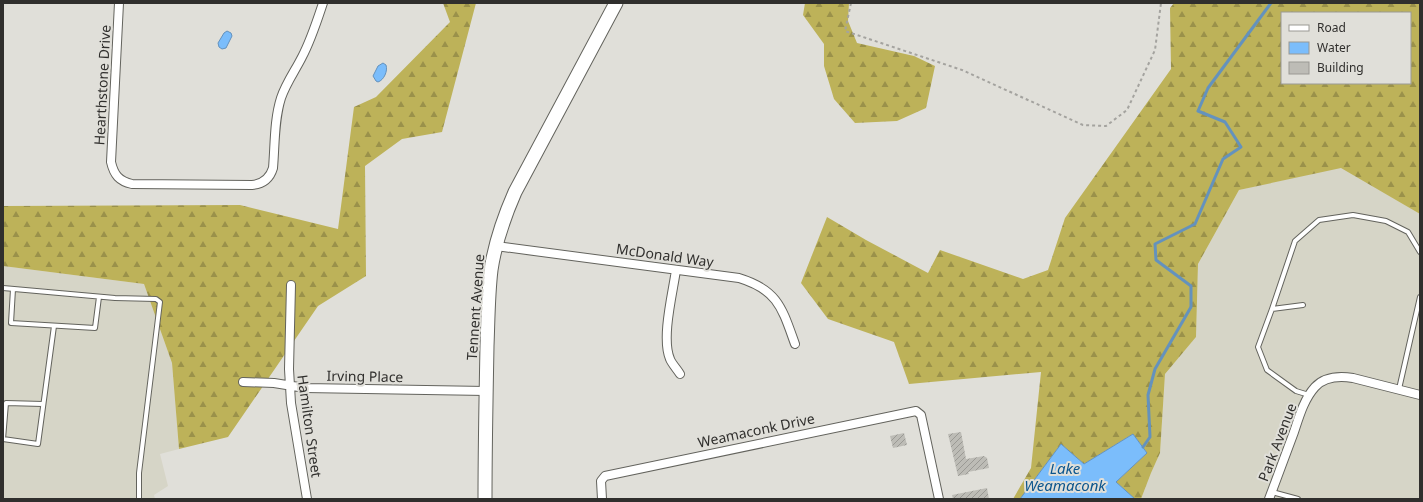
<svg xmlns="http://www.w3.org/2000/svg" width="1423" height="502" font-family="'Noto Sans',sans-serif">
	<defs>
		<pattern id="forest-firs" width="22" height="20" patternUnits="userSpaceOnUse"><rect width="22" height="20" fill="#bdb259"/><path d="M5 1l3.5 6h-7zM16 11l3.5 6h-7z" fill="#9a914a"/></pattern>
		<pattern id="building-hatch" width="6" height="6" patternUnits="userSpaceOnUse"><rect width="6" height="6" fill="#bdbcb6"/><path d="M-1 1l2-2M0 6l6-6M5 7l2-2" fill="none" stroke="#9a9994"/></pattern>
	</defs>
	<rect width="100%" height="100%" fill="#e0dfd9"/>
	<!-- built -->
	<path fill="#d6d5c7" d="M1341 167 1420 214V499H1141L1151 473 1160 453 1165 374 1196 337 1198 264 1239 190Z
		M3 266 144 284 172 363 179 449 160 454 168 486 154 495 155 499H3Z"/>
	<!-- forest -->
	<path fill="url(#forest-firs)" fill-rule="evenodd" d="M443 3H476L442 132 402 139 365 166 366 276 318 306 228 437 179 449 172 363 144 284 3 266V206L240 205 338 229 354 107 376 97 450 22Z
		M805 3H849L848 21 857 43 914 56 935 66 926 108 897 121 855 123 834 99 824 66V44L803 15Z
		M1174 3H1420V214L1341 168 1239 190 1198 264 1196 337 1165 374 1160 453 1151 473 1141 499H1135L1116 482 1147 453 1133 434 1084 464 1061 444 1020 499H1013L1031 468 1041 372 909 384 894 342 828 319 801 283 827 217 866 240 928 273 940 250 1023 279 1048 270 1065 218 1171 69 1170 8ZM1282 13H1410V83H1282Z"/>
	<!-- water -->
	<path fill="#7bbdfb" stroke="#6492bd" d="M227 31 231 33 232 36 226 48 222 49 219 47 218 43 224 33Z
		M383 63 386 65C388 71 384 80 378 82L376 81 373 76 378 66Z
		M1133 434 1147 453 1116 482 1135 499H1020L1061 444 1084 464Z"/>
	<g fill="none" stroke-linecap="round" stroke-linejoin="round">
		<!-- stream -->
		<path stroke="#6492bd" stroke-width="3" d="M1143 447 1150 437 1148 395 1155 369 1191 307V286L1156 260 1155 244 1195 224 1223 159 1241 147 1225 122 1198 111 1208 88 1271 3"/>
	</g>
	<!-- building -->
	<path fill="url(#building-hatch)" d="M961 432 966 459 984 456 987 458 989 468 968 472 969 474 958 476 948 434Z
		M904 433 907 445 893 448 890 436Z
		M987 488 989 499H953L952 495Z"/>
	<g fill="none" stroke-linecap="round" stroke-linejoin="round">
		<!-- lane casing -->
		<g stroke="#63635d" stroke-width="6">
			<path id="lane" d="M3 288 115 298 156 299 160 302 139 473V499
				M13 289 11 323 95 328 99 297
				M1303 305 1272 309 1258 347 1267 370 1296 391 1309 395
				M1272 309 1295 241 1319 220 1353 215 1386 221 1408 232 1420 252
				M1399 389 1420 297
				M3 439 38 444 54 326
				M3 439 6 403 43 404
				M1272 492 1298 499"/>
		</g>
		<!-- street casing -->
		<g stroke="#63635d" stroke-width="10">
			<path id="street" d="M119 3 111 162C114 175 119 181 132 184L252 185C263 184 270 178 273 168 275 145 274 120 281 98 286 83 295 71 302 57 311 40 317 21 323 3
				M496 246 739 278C778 290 782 308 795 344
				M676 270C673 292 661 338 670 359 672 364 677 369 680 374
				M291 285 289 369 291 403 307 499
				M243 382 274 383 305 388 486 391
				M602 499 601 481 605 476 916 411 921 415 939 499
				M1269 499C1277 477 1286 454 1294 432 1299 417 1304 399 1315 387 1325 376 1340 376 1353 378L1420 395"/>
		</g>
		<!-- primary casing -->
		<g stroke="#63635d" stroke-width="15">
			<path id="primary" d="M485 499C485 448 486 397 487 346 488 321 488 295 491 270 495 243 504 217 515 192L616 3"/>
		</g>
		<!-- path -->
		<path stroke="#a4a39f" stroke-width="2" stroke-dasharray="3 3" stroke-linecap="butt" d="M851 3 845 31 962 70 1083 125 1106 126 1127 110 1155 50 1161 3"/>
		<!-- lane -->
		<use href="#lane" stroke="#fff" stroke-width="4"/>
		<!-- street -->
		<use href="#street" stroke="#fff" stroke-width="8"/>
		<!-- primary -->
		<use href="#primary" stroke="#fff" stroke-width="13"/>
	</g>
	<g text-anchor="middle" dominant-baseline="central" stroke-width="4" stroke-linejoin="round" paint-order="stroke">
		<!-- street labels -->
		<g font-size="14" fill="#302f2d" stroke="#e0dfd9">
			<text transform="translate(102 85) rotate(-87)">Hearthstone Drive</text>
			<text transform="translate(665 255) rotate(8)">McDonald Way</text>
			<text transform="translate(475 307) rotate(-86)">Tennent Avenue</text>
			<text transform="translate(365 376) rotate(1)">Irving Place</text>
			<text transform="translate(310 426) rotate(82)">Hamilton Street</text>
			<text transform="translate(756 430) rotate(-12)">Weamaconk Drive</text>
			<text transform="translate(1277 442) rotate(-69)">Park Avenue</text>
		</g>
		<!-- water labels -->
		<g font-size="15" font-style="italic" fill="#0b558d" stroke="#e0dfd9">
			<text x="1065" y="468">Lake<tspan x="1065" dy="17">Weamaconk</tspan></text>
		</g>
	</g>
	<!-- border -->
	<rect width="1423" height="502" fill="none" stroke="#302f2d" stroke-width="8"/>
	<!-- legend -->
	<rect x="1281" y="12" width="130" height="72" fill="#e0dfd9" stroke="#9a9994"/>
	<rect x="1289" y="25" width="20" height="6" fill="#ffffff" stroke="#9a9994"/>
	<text x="1317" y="32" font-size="12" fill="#302f2d">Road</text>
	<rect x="1289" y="42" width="20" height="12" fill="#7bbdfb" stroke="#9a9994"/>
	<text x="1317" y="52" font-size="12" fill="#302f2d">Water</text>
	<rect x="1289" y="62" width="20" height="12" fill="#bdbcb6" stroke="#9a9994"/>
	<text x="1317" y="72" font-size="12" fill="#302f2d">Building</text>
</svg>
